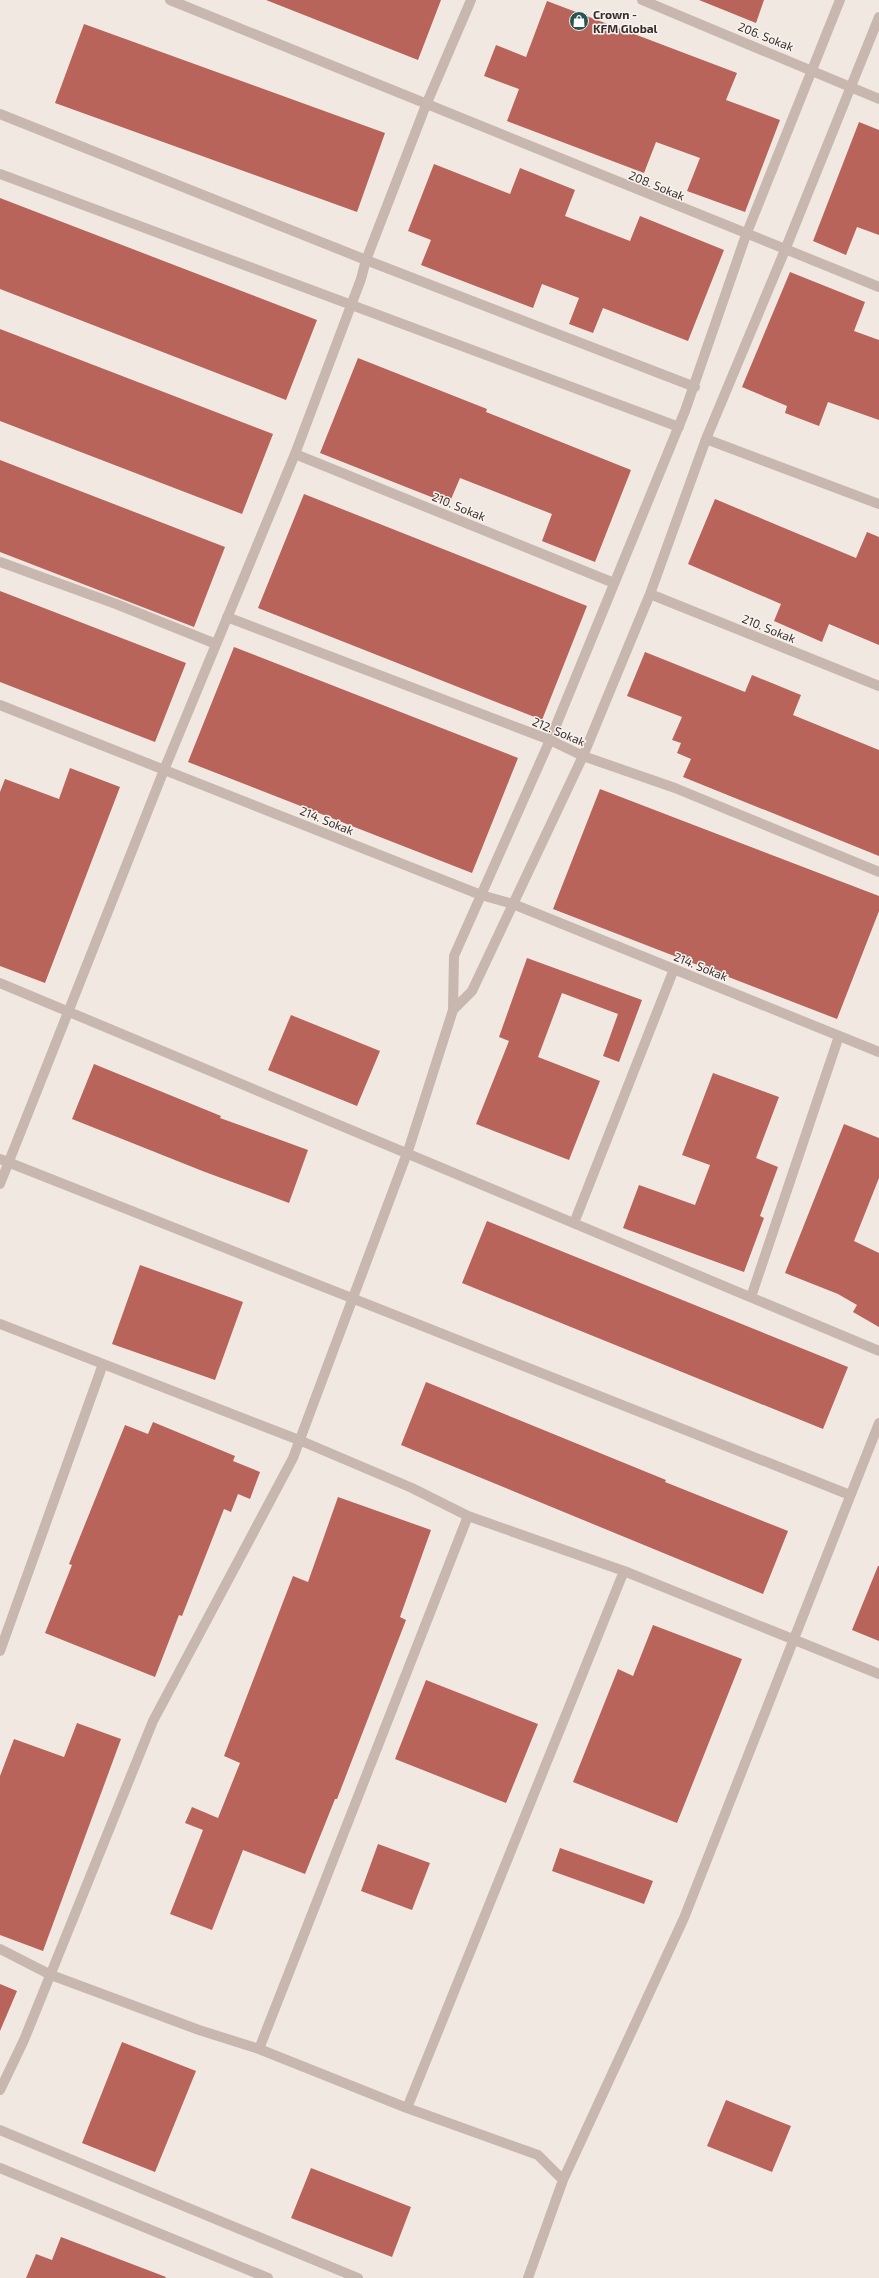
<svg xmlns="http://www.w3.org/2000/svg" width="879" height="2278" font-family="'Exo 2',sans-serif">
	<rect width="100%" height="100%" fill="#f1e8e2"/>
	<!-- building -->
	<path fill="#b8645a" d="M266 0H441L418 60Z
		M699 0H764L756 23Z
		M547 1 737 73 726 100 780 120 745 212 687 191 700 158 656 142 644 173 507 121 519 89 484 76 496 45 526 57Z
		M84 24 385 133 357 212 55 103Z
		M859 122 879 130V235L857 227 846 255 813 241Z
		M434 164 510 194 520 168 575 190 565 216 630 241 640 216 724 250 688 341 603 308 593 333 569 324 579 298 542 284 533 308 421 265 431 240 408 231Z
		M0 198 317 320 286 400 0 289Z
		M790 272 865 302 854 331 879 340V420L828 402 819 426 785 413 787 406 742 387Z
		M0 329 273 434 242 514 0 421Z
		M358 358 487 409 486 412 631 470 595 562 542 541 552 514 460 478 449 504 320 453Z
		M0 460 225 547 194 627 0 552Z
		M304 494 587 606 542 720 258 608Z
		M715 499 856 558 867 532 879 537V645L829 624 822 642 774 621 781 604 688 564Z
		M0 591 186 663 155 742 0 682Z
		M234 647 518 758 472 873 188 762Z
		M645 652 745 692 752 675 801 695 793 715 879 750V856L683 777 691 759 677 753 681 743 672 740 682 717 627 696Z
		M70 768 120 787 45 983 0 966V792L5 779 59 799Z
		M600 789 879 896V911L837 1019 553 909Z
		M527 958 642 1000 619 1062 603 1056 618 1014 562 993 538 1057 600 1081 569 1160 476 1124 509 1041 499 1037Z
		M291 1015 380 1051 357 1106 268 1070Z
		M94 1064 221 1116 220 1118 308 1150 289 1203 205 1172 72 1119Z
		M713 1073 779 1097 756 1158 778 1167 760 1216 764 1218 744 1272 623 1228 639 1185 695 1205 710 1165 682 1155Z
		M844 1124 879 1138V1178L854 1241 879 1253V1327L853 1312 857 1305 838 1294 785 1273Z
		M487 1221 848 1367 823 1429 462 1283Z
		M140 1265 243 1302 215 1380 112 1344Z
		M426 1382 666 1480 665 1482 788 1531 763 1594 401 1445Z
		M153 1422 235 1456 233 1461 260 1472 250 1499 238 1494 231 1512 224 1509 182 1616 179 1615 155 1677 45 1633 72 1565 69 1564 125 1425 148 1434Z
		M338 1497 431 1530 400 1617 406 1620 337 1799H335L305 1874 243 1850 212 1930 170 1914 203 1830 185 1823 192 1807 218 1818 240 1763 224 1756 293 1576 308 1582Z
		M878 1566H879V1641L852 1630Z
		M653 1625 742 1659 677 1823 573 1782 618 1669 633 1676Z
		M426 1680 538 1724 506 1803 395 1759Z
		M77 1723 121 1739 43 1951 0 1935V1776L14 1739 64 1757Z
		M378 1844 430 1863 412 1910 361 1891Z
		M560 1848 653 1881 644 1904 552 1871Z
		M0 1984 17 1991 0 2031Z
		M122 2042 196 2071 155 2172 82 2143Z
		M726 2100 791 2126 772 2172 707 2146Z
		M311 2168 411 2207 392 2257 291 2218Z
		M61 2237 166 2277 165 2278H26L36 2254 52 2260Z"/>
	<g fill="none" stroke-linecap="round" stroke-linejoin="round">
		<!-- street -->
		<path stroke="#c8b7af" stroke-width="10" d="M170 0 879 287
			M642 0 879 99
			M0 114 366 260 695 387
			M0 174 679 427
			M706 439 879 504
			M295 454 614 583
			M0 562 116 604 216 644
			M650 594 879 686
			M227 617 550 740 583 756 675 788 879 872
			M0 705 481 895 513 904 879 1052
			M0 983 879 1351
			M453 1010 472 991 583 756 650 594 706 439 785 250 879 17
			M0 1159 850 1495
			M0 1184 164 770 295 454 361 279 366 260 426 105 471 0
			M574 1223 674 969
			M751 1297 839 1036
			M0 1324 299 1440 412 1488 468 1516 624 1571 879 1674
			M0 1651 103 1364
			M0 1949 51 1975 199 2030 259 2049 407 2108 538 2155 563 2180 528 2278
			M259 2049 468 1516
			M0 2090 24 2040 153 1721 293 1458 409 1148 453 1010 454 956 550 740 685 411 746 235 840 0
			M407 2108 624 1571
			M0 2130 358 2278
			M0 2168 268 2278
			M563 2180 684 1918 879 1423"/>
	</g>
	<!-- icons -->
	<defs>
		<g id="shop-disc" transform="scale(1)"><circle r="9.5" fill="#265552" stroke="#f9f3ef"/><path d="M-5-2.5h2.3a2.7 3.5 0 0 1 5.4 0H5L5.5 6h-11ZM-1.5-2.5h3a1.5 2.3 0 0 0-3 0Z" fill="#fff"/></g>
	</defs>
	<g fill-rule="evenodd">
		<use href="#shop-disc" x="579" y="21"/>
	</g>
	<g text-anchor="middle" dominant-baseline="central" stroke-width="3" stroke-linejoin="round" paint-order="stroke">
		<!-- poi labels -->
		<g font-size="12" font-weight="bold" fill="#382f2c" stroke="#f9f3ef" text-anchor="start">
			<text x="593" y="14">Crown -<tspan x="593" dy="14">KFM Global</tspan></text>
		</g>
		<!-- street labels -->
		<g font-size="12" fill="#382f2c" stroke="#f9f3ef">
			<text transform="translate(766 36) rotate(22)">206. Sokak</text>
			<text transform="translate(657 185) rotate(22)">208. Sokak</text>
			<text transform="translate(459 506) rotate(22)">210. Sokak</text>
			<text transform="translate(769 628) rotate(22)">210. Sokak</text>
			<text transform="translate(559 731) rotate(23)">212. Sokak</text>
			<text transform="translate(327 820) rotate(22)">214. Sokak</text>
			<text transform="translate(701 966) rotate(22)">214. Sokak</text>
		</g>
	</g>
</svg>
